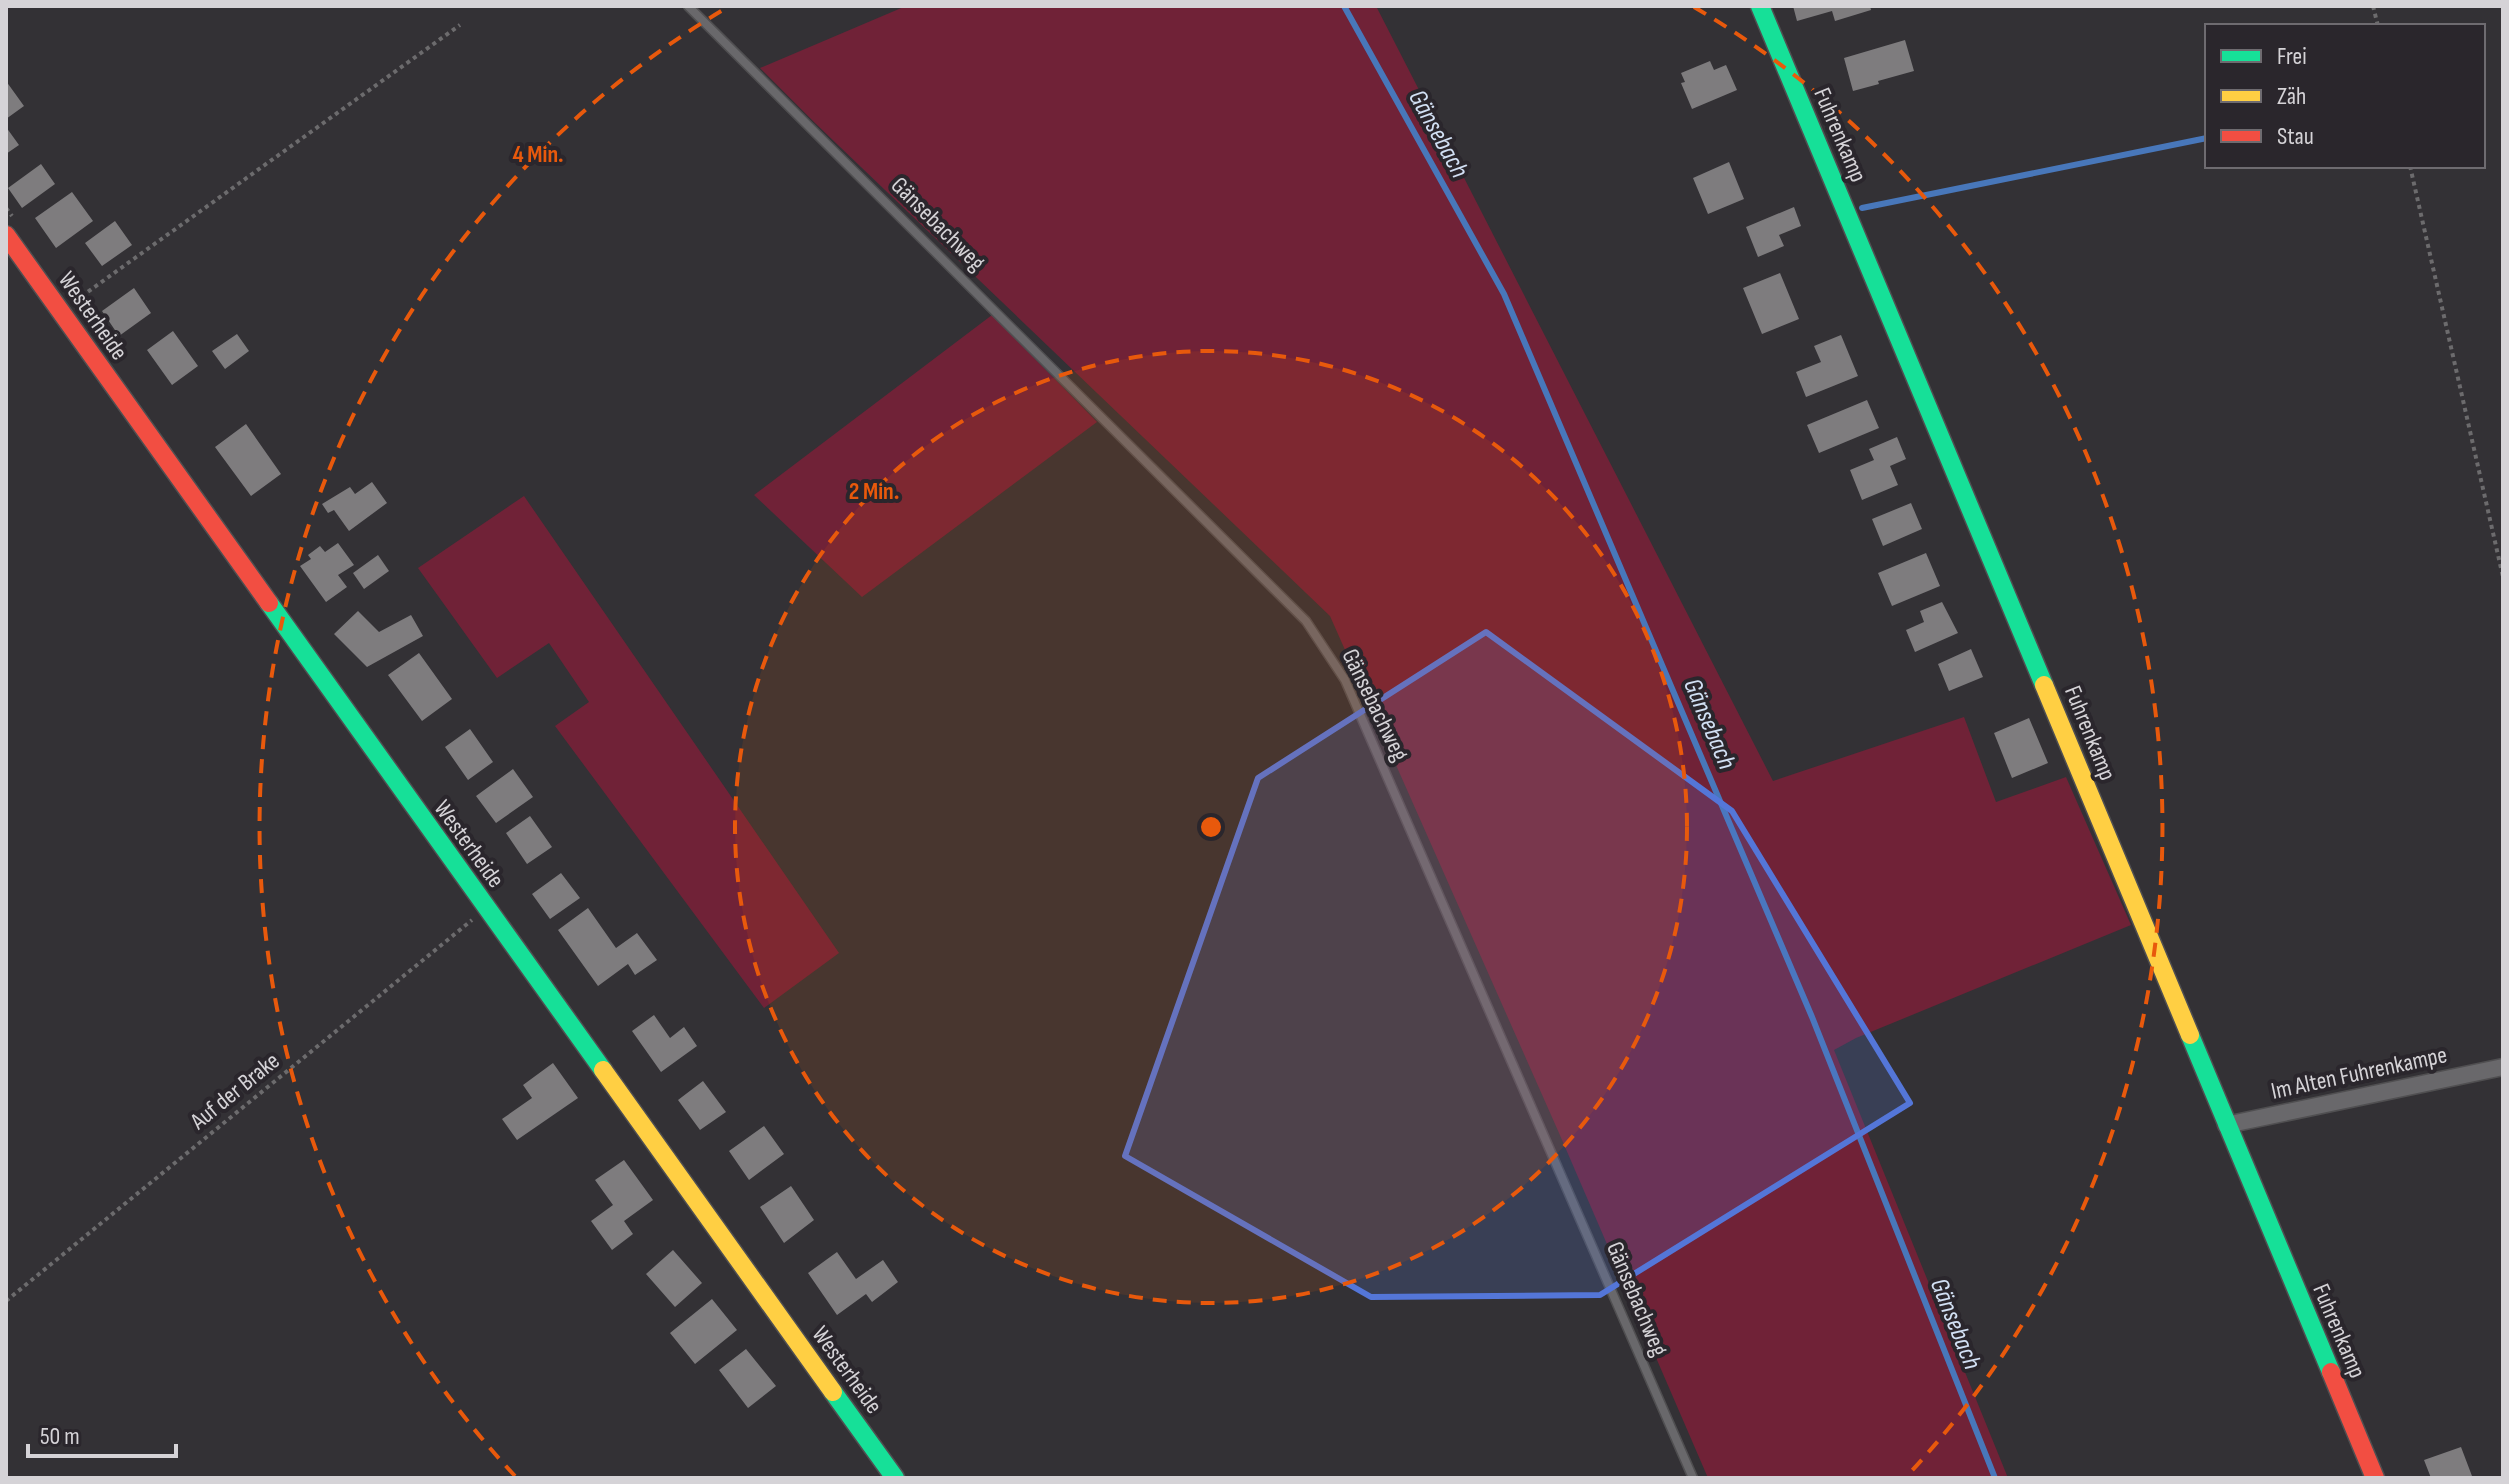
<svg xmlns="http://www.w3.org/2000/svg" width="2509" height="1484" font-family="'Sofia Sans Condensed',sans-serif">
	<rect width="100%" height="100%" fill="#333135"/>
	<!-- green -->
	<path fill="#702237" d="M906 6H1376L1773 781 1964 717 1996 802 2066 777 2131 925 1856 1038 1834 1050 2008 1478H1708L1559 1133 1330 616 815 123 760 68Z
		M992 315 1097 422 862 597 754 495Z
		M524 496 839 953 764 1008 555 726 589 702 549 643 497 678 418 568Z"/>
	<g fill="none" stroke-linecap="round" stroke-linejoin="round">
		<!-- stream -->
		<path stroke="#4877ba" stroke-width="6" d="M1344 6 1504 294 1812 1017 1995 1478
			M1862 208 2207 138"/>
	</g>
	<!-- building -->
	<path fill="#7e7c7e" d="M1793 6H1870L1871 10 1835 21 1832 11 1797 21Z
		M1905 40 1914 71 1878 81 1879 84 1853 91 1844 58Z
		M1710 61 1714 70 1726 65 1737 90 1692 109 1681 83 1685 82 1681 73Z
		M6 81 24 106 6 119Z
		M6 127 19 145 6 154Z
		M1729 162 1744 199 1708 214 1693 178Z
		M41 164 55 184 22 208 8 188Z
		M72 192 93 221 56 248 35 218Z
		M1794 207 1801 226 1779 235 1784 246 1758 257 1746 227Z
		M115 221 132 245 102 266 85 243Z
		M1780 273 1799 319 1762 334 1743 288Z
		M134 288 151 313 119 336 102 311Z
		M173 331 198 366 172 385 147 350Z
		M237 334 249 351 225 369 212 351Z
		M1841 335 1858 376 1806 397 1796 372 1821 362 1814 346Z
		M1867 400 1879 428 1819 453 1807 425Z
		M246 424 281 474 251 496 215 447Z
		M1897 437 1906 459 1890 466 1898 485 1862 500 1850 470 1874 460 1869 449Z
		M372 482 387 503 349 531 334 510 328 513 322 504 350 487 355 494Z
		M1911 503 1922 529 1883 546 1872 519Z
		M338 543 354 565 338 575 347 587 326 602 300 566 311 559 308 555 320 546 325 552Z
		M1926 553 1940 586 1892 606 1878 573Z
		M378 555 389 571 364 589 353 573Z
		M1942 602 1958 633 1915 652 1906 630 1924 622 1920 611Z
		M358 611 379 632 411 615 423 636 367 667 334 634Z
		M1971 649 1983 677 1949 691 1938 664Z
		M419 653 452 699 422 721 388 675Z
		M2029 718 2048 763 2012 778 1994 733Z
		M470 729 493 762 468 780 445 747Z
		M513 769 533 797 496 823 476 796Z
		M530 816 552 847 527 864 506 833Z
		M561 873 580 898 550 919 532 894Z
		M588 908 616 948 637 933 657 960 635 975 628 964 598 986 558 930Z
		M654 1015 670 1038 684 1027 697 1046 661 1072 632 1031Z
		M553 1063 578 1098 517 1140 502 1119 532 1098 523 1085Z
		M703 1081 726 1112 700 1130 678 1100Z
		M764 1126 784 1154 749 1180 729 1151Z
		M624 1160 653 1200 624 1221 633 1234 612 1250 591 1221 613 1205 595 1180Z
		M791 1186 814 1220 784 1243 760 1207Z
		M673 1250 702 1283 675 1307 646 1274Z
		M837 1252 856 1279 883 1260 898 1282 872 1302 866 1294 837 1315 808 1273Z
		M712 1299 737 1330 695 1364 670 1333Z
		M746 1349 776 1386 748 1408 719 1370Z
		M2461 1447 2472 1476 2465 1478H2431L2424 1460Z"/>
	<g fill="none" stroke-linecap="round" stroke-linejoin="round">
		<!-- lane casing -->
		<g stroke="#504f51" stroke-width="11">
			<path id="lane" d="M688 6 1306 621 1345 680 1693 1478"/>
		</g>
		<!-- street casing -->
		<g stroke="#504f51" stroke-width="19">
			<path id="street" d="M2226 1125 2503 1067"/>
		</g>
		<!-- fast casing -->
		<g stroke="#504f51" stroke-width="21">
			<path id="fast" d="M1760 6 2044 685
				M269 603 603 1070
				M2190 1035 2331 1372
				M833 1392 895 1478"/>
		</g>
		<!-- slow casing -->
		<g stroke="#504f51" stroke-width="21">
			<path id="slow" d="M2044 685 2190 1035
				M603 1070 833 1392"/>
		</g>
		<!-- jam casing -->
		<g stroke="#504f51" stroke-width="21">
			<path id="jam" d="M6 235 269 603
				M2331 1372 2375 1478"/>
		</g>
		<!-- path -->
		<path stroke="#6c6b6d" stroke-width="4" stroke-dasharray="4 4" stroke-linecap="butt" d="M2373 6 2378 26
			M2410 166 2503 577
			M6 208 12 216
			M75 301 460 25
			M6 1301 472 920"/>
		<!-- lane -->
		<use href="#lane" stroke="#69686b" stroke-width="8"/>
		<!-- street -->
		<use href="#street" stroke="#69686b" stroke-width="16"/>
		<!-- fast -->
		<use href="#fast" stroke="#16e098" stroke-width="18"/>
		<!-- slow -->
		<use href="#slow" stroke="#ffcf43" stroke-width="18"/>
		<!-- jam -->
		<use href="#jam" stroke="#f24e42" stroke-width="18"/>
	</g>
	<!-- marked area -->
	<path fill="#5476d8" fill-opacity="0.2" stroke="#5476d8" stroke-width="6" stroke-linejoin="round" d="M1486 632 1732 811 1910 1103 1600 1295 1371 1297 1125 1156 1258 778Z"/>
	<!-- distance rings -->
	<circle cx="1211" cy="827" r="476" fill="#e8590c" fill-opacity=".12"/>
	<g fill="none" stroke="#e8590c" stroke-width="4" stroke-dasharray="14 10">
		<circle cx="1211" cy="827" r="476"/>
		<path d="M515 1476A952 952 0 0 1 728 7M1694 7A952 952 0 0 1 1907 1476"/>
	</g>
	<g text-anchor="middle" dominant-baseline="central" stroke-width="8" stroke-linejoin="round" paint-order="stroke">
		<!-- street labels -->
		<g font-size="24" fill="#d5d3d7" stroke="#2a262c">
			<text transform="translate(1840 135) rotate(67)">Fuhrenkamp</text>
			<text transform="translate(938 224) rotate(45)">Gänsebachweg</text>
			<text transform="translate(93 316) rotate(55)">Westerheide</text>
			<text transform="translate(1375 705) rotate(64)">Gänsebachweg</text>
			<text transform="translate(2090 733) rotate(68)">Fuhrenkamp</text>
			<text transform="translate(469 844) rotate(54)">Westerheide</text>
			<text transform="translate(2359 1073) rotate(-12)">Im Alten Fuhrenkampe</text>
			<text transform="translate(235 1091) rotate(-39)">Auf der Brake</text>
			<text transform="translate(1637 1299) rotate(67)">Gänsebachweg</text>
			<text transform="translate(2339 1331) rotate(67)">Fuhrenkamp</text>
			<text transform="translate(847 1370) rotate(54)">Westerheide</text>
		</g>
		<!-- water labels -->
		<g font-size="26" font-style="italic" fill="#d2e0f4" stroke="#2a262c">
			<text transform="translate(1438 134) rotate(61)">Gänsebach</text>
			<text transform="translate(1709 724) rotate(67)">Gänsebach</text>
			<text transform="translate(1955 1324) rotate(68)">Gänsebach</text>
		</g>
	</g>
	<circle cx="1211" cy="827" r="12" fill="#e8590c" stroke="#2a262c" stroke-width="4"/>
	<g font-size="24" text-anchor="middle" font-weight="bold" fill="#e8590c" stroke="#2a262c" stroke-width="8" stroke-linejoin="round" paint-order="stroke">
		<text x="538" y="162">4 Min.</text>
		<text x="874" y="499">2 Min.</text>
	</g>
	<!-- border -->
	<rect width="2509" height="1484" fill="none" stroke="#d5d3d7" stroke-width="16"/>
	<!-- legend -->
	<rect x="2205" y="24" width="280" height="144" fill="#2a262c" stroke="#6e6b70" stroke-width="2"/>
	<rect x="2221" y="50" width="40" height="12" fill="#16e098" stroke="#6e6b70" stroke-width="2"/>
	<text x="2277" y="64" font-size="24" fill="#d5d3d7">Frei</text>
	<rect x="2221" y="90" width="40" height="12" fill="#ffcf43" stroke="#6e6b70" stroke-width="2"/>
	<text x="2277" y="104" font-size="24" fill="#d5d3d7">Zäh</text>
	<rect x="2221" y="130" width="40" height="12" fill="#f24e42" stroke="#6e6b70" stroke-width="2"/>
	<text x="2277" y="144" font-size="24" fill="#d5d3d7">Stau</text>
	<!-- scale -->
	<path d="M28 1444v12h148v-12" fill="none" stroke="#d5d3d7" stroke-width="4"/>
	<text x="40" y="1444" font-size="24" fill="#d5d3d7" stroke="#2a262c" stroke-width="6" paint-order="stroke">50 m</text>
</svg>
